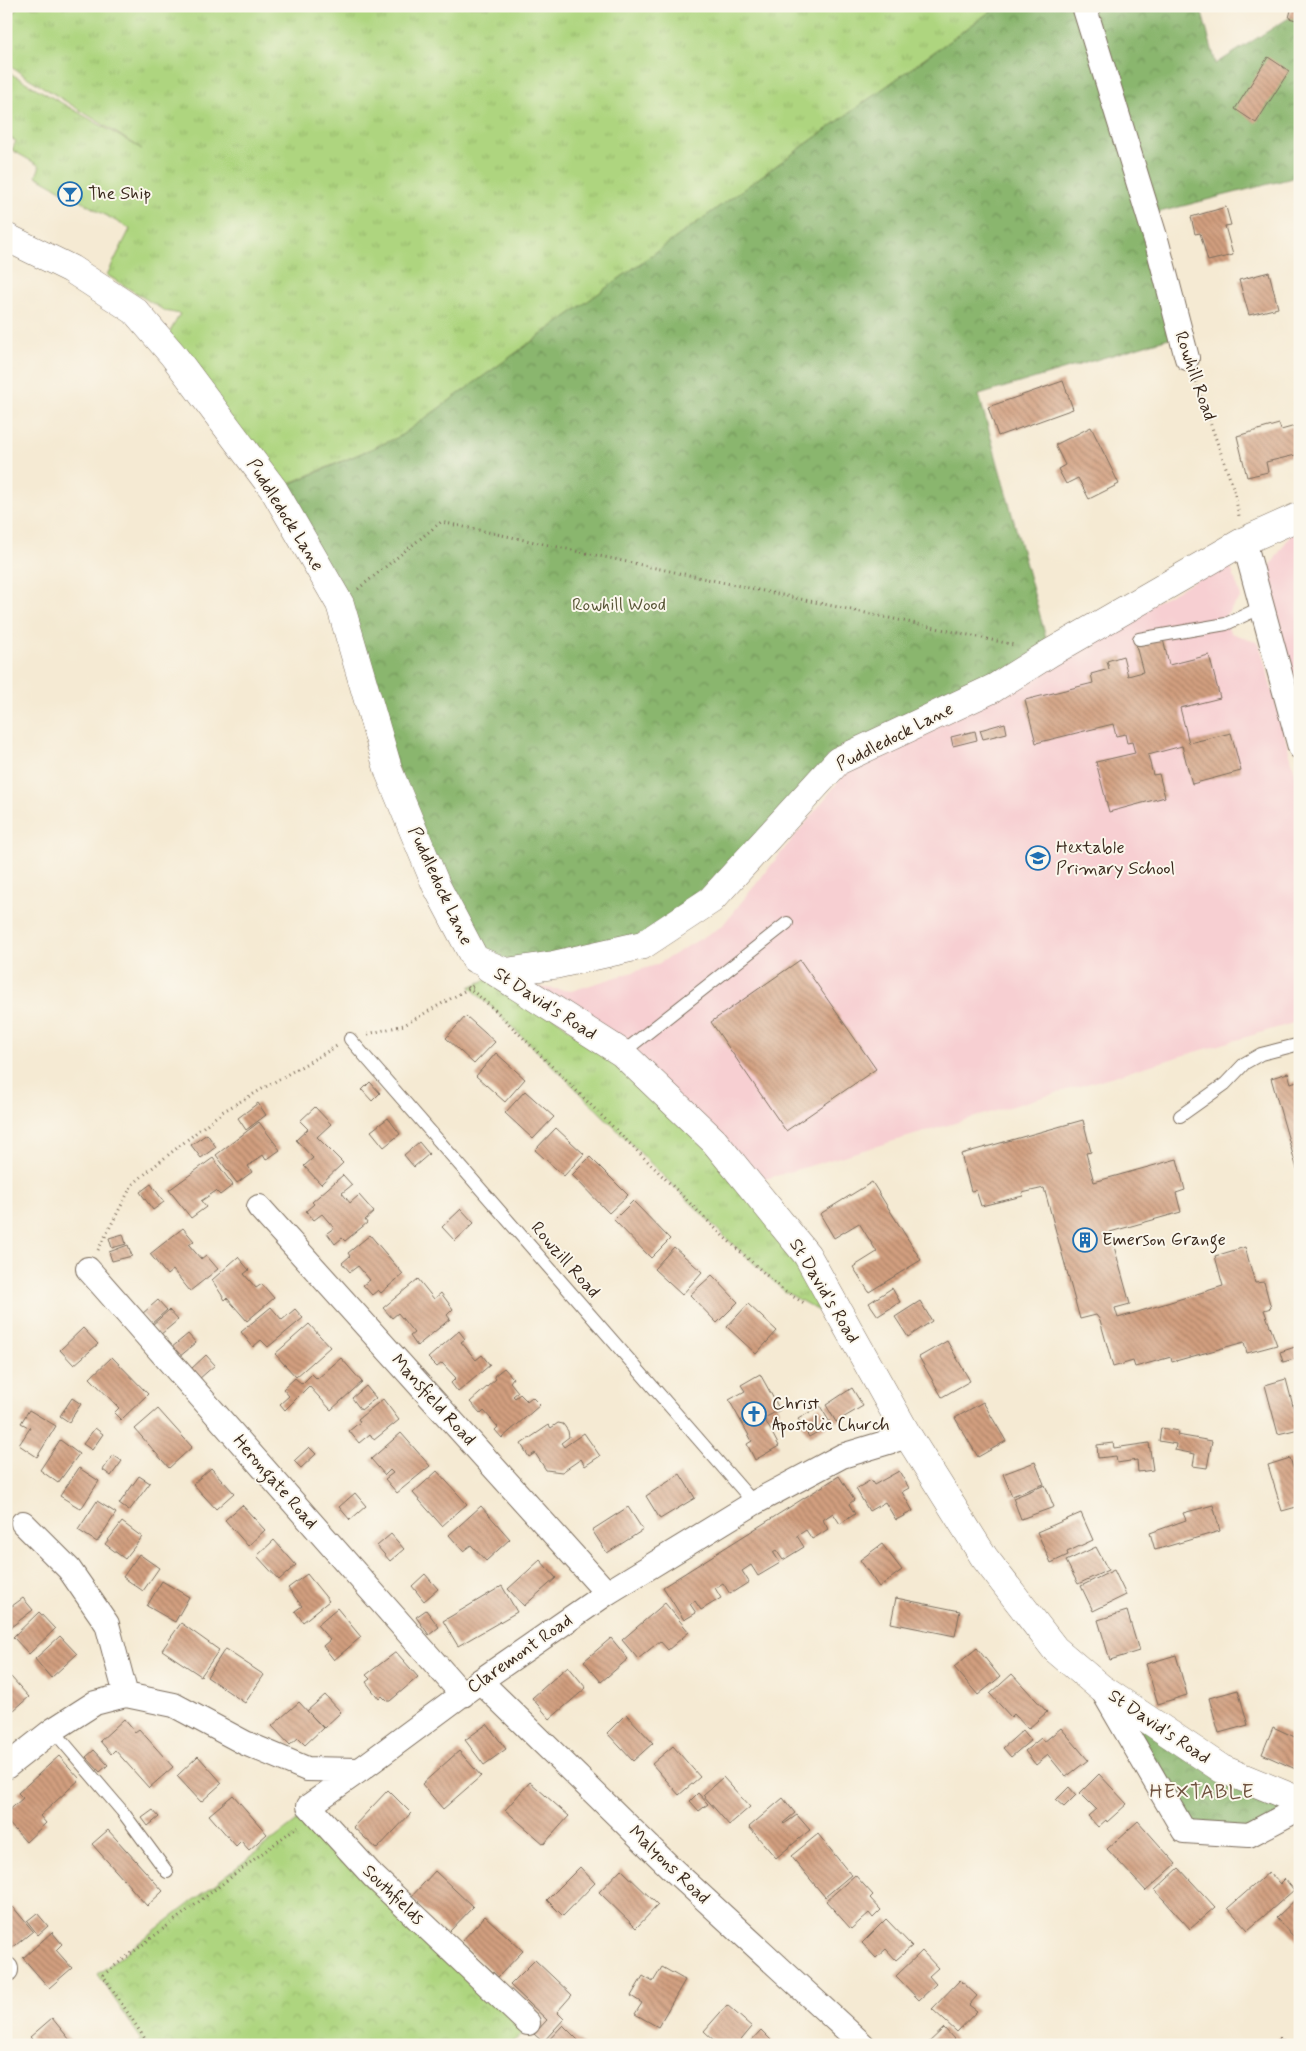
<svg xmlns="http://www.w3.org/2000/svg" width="1306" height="2051" font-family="Mynerve,sans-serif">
	<defs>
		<pattern id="grass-tufts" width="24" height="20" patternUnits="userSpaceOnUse" patternTransform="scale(1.25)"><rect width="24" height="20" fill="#aed57f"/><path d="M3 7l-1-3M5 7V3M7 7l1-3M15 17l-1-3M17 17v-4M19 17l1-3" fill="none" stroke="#97b76d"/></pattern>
		<pattern id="forest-crowns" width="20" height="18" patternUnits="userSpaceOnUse" patternTransform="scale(1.25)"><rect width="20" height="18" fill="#8ab66e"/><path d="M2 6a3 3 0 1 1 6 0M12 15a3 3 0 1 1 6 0" fill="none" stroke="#72945a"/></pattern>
		<pattern id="park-crowns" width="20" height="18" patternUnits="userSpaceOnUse" patternTransform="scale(1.25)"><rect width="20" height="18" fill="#aed57f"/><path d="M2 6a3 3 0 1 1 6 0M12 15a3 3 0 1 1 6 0" fill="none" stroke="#97b76d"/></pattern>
		<pattern id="building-back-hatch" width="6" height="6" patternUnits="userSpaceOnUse" patternTransform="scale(1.25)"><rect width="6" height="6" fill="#d29f7f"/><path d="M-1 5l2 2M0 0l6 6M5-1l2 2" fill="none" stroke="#ac8267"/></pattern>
	</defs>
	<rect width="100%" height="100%" fill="#fbf7ec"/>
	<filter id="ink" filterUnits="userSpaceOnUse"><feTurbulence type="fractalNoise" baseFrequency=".02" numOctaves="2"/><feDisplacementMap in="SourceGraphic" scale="10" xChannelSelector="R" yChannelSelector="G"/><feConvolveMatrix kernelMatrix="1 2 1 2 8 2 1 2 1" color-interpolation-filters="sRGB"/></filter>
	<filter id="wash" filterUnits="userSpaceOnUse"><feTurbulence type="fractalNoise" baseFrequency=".0096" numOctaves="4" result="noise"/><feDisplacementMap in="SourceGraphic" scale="20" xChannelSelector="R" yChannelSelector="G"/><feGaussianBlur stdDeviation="1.12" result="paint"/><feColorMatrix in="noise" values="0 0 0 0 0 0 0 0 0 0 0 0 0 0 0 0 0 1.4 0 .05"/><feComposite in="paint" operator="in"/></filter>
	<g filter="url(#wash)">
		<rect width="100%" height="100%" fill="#f5ead3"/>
		<!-- built -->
		<path fill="#f7cfd2" d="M1300 528V715L1265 574 1293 531Z
			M1229 562 1241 597 1225 616 1226 624 1231 633 1259 643 1300 790V1021L755 1182 522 985 571 991 656 965 722 926 848 770Z"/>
		<!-- grass -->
		<path fill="url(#grass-tufts)" stroke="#74804e" d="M18 6H998L399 437 274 490 167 337 180 314 165 311 107 275 130 229 36 176 40 166 12 150 16 141 6 136V71L142 149 6 64V26Z
			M498 974 714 1141 839 1313 819 1311 784 1291 724 1236 564 1077 470 987Z"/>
		<!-- forest -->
		<path fill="url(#forest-crowns)" stroke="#627046" d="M998 6H1200L1216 64 1300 11V176L1140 217 1172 337 979 395 1050 652 837 760 709 899 643 942 553 963 479 958 437 884 341 603 276 490 399 437Z
			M1105 1694 1300 1802 1249 1831 1184 1827Z"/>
		<!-- park -->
		<path fill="url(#park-crowns)" stroke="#74804e" d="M301 1818 531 2026 510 2045H137L141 2039 98 1974Z"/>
		<g id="blocks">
			<!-- building -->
			<path fill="url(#building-back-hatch)" d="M1292 6H1300V21L1289 18Z
				M1268 57 1289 71 1256 123 1235 109Z
				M1226 207 1231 225 1225 226 1233 255 1208 261 1200 233 1195 234 1191 217Z
				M1269 272 1278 308 1249 315 1239 280Z
				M1063 381 1073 409 998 436 988 407Z
				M1279 424 1281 430 1299 425 1300 454 1266 462 1268 472 1247 477 1237 436Z
				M1091 427 1119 484 1089 499 1078 478 1066 484 1058 469 1065 465 1055 445Z
				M1163 639 1169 665 1209 655 1220 698 1180 708 1189 743 1231 733 1241 771 1192 784 1182 746 1148 755 1153 775 1159 774 1165 797 1109 812 1096 762 1135 753 1132 742 1127 743 1125 734 1116 736 1113 724 1036 743 1025 700 1093 683 1091 674 1109 669 1107 661 1123 656 1128 676 1143 672 1136 646Z
				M1005 723 1007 733 983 739 980 730Z
				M975 731 977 740 953 746 951 737Z
				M800 960 876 1069 786 1131 711 1022Z
				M466 1016 495 1042 474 1064 446 1038Z
				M496 1053 525 1079 505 1102 476 1076Z
				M1288 1073 1291 1083 1300 1080V1169H1297L1271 1078Z
				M370 1082 380 1093 372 1101 362 1090Z
				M525 1091 554 1117 533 1139 505 1113Z
				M258 1103 266 1115 246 1130 238 1118Z
				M315 1107 331 1124 317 1137 343 1163 321 1184 304 1166 313 1158 296 1140 308 1129 300 1121Z
				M388 1118 400 1134 384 1147 371 1131Z
				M1083 1120 1091 1152 1086 1153 1094 1182 1177 1159 1185 1190 1176 1193 1181 1212 1110 1232 1130 1304 1115 1308 1118 1318 1223 1286 1215 1256 1245 1247 1255 1283 1264 1282 1271 1308 1264 1310 1277 1345 1247 1353 1244 1342 1172 1362 1171 1357 1135 1367 1133 1361 1113 1367 1100 1320 1096 1315 1080 1319 1044 1188 1022 1193 1023 1196 981 1206 976 1190 971 1191 961 1154Z
				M259 1122 280 1150 266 1160 263 1155 248 1166 252 1172 237 1183 216 1155Z
				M556 1128 584 1154 564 1176 535 1150Z
				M207 1134 216 1147 201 1158 191 1145Z
				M419 1142 429 1154 414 1167 404 1155Z
				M590 1157 628 1195 609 1213 572 1175Z
				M213 1158 233 1185 220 1195 216 1191 201 1201 206 1207 191 1218 169 1190Z
				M343 1175 352 1185 342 1193 350 1203 359 1195 374 1212 365 1220 367 1223 345 1241 342 1238 335 1244 327 1233 334 1228 322 1214 314 1220 306 1211 314 1204 312 1202Z
				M872 1182 921 1260 869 1292 853 1267 877 1252 859 1223 834 1238 820 1214Z
				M151 1184 164 1202 153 1210 140 1192Z
				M633 1201 670 1239 651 1258 614 1220Z
				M461 1209 474 1223 455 1241 442 1227Z
				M183 1228 194 1241 189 1245 201 1259 206 1255 218 1269 190 1291 173 1270 167 1275 150 1254Z
				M123 1234 126 1244 112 1248 109 1238Z
				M370 1235 403 1274 381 1293 378 1290 372 1295 363 1285 370 1280 358 1266 350 1272 342 1263 350 1256 348 1253Z
				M128 1245 132 1256 112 1261 109 1252Z
				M674 1247 702 1272 682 1295 654 1269Z
				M238 1257 249 1270 244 1274 256 1288 262 1284 274 1298 247 1321 227 1298 225 1300 212 1280Z
				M712 1275 738 1302 717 1323 690 1295Z
				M418 1279 434 1299 441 1293 453 1309 447 1315 450 1319 417 1346 410 1336 414 1333 398 1313 392 1318 383 1308Z
				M892 1288 900 1302 878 1316 869 1303Z
				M158 1300 167 1310 151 1324 142 1314Z
				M920 1301 932 1321 908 1337 895 1317Z
				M748 1304 777 1331 756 1354 727 1327Z
				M271 1307 282 1320 295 1309 303 1318 268 1347 261 1340 253 1347 241 1332Z
				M169 1310 178 1320 160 1335 152 1325Z
				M309 1324 330 1347 296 1377 275 1354Z
				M83 1328 98 1344 74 1365 60 1350Z
				M459 1331 465 1339 461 1342 476 1360 482 1355 490 1365 458 1392 451 1383 456 1378 442 1363 437 1367 428 1358Z
				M188 1334 196 1343 179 1357 171 1348Z
				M947 1341 970 1381 942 1397 919 1357Z
				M1295 1347 1298 1358 1283 1362 1280 1352Z
				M206 1355 215 1365 199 1379 190 1370Z
				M112 1357 148 1394 121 1420 114 1413 119 1408 90 1378Z
				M341 1358 362 1382 331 1410 309 1386 285 1410 280 1404 289 1396 283 1389 295 1378 302 1384 312 1374 317 1379Z
				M504 1368 513 1378 510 1382 518 1392 513 1396 515 1398 520 1394 527 1401 532 1397 540 1405 502 1438 495 1430 498 1427 484 1411 481 1414 470 1402 496 1379 494 1376Z
				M760 1374 780 1410 764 1418 779 1446 755 1460 747 1444 752 1441 729 1400 745 1391 741 1385Z
				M1286 1379 1299 1429 1278 1434 1265 1385Z
				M366 1386 376 1398 361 1410 352 1398Z
				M852 1388 863 1406 836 1422 826 1405Z
				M72 1398 81 1404 69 1422 60 1416Z
				M383 1399 399 1420 374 1440 370 1434 359 1443 349 1431 360 1422 358 1419Z
				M983 1402 1006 1441 978 1457 955 1418Z
				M820 1406 831 1424 809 1437 798 1419Z
				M158 1409 192 1447 169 1468 135 1429Z
				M29 1410 56 1426 37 1457 19 1445 30 1428 21 1423Z
				M558 1423 563 1424 568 1431 569 1437 561 1443 564 1447 584 1433 600 1456 585 1466 581 1459 562 1472 546 1470 535 1453 529 1457 521 1444 549 1425 551 1428Z
				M95 1428 103 1434 92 1450 83 1444Z
				M1161 1428 1178 1431 1177 1435 1212 1441 1207 1468 1193 1466 1195 1454 1175 1450 1176 1444 1159 1441Z
				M401 1433 430 1466 397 1493 385 1479 393 1473 390 1470 385 1475 371 1459Z
				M60 1440 79 1454 58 1483 40 1470Z
				M1113 1443 1114 1448 1149 1443 1153 1470 1138 1472 1137 1460 1117 1463 1116 1456 1098 1458 1097 1445Z
				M309 1447 316 1454 301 1468 294 1461Z
				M113 1455 122 1461 111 1476 103 1470Z
				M1290 1458 1300 1489V1506L1282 1511 1268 1465Z
				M1035 1462 1044 1484 1012 1496 1003 1474Z
				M79 1468 99 1481 81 1509 60 1496Z
				M211 1468 234 1493 216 1509 193 1484Z
				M437 1471 467 1504 442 1526 413 1493Z
				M899 1471 909 1488 902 1492 913 1511 896 1520 885 1502 869 1511 856 1489 871 1480 874 1485Z
				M680 1474 695 1498 660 1519 646 1496Z
				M139 1476 150 1483 129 1511 119 1504Z
				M839 1476 854 1500 849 1504 855 1514 840 1524 833 1513 827 1517 823 1520 828 1529 819 1535 812 1539 806 1530 797 1536 804 1547 783 1560 776 1550 773 1552 780 1563 758 1576 751 1565 742 1571 749 1582 730 1594 723 1583 715 1588 721 1598 701 1610 695 1601 690 1604 696 1613 684 1620 663 1587Z
				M1045 1485 1054 1507 1021 1519 1013 1498Z
				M355 1493 366 1506 350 1520 339 1507Z
				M97 1501 116 1513 97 1542 78 1530Z
				M242 1505 265 1530 248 1546 225 1520Z
				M1213 1505 1220 1531 1155 1550 1150 1533 1186 1520 1183 1513Z
				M481 1506 510 1539 486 1561 471 1545 463 1551 449 1535Z
				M628 1507 643 1530 607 1553 592 1530Z
				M1081 1513 1093 1540 1067 1552 1068 1555 1051 1563 1037 1532Z
				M122 1522 142 1537 125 1559 105 1544Z
				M391 1534 404 1549 390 1561 377 1546Z
				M274 1540 296 1565 279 1580 257 1556Z
				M882 1544 902 1570 879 1587 860 1560Z
				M1096 1547 1108 1570 1078 1584 1066 1561Z
				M139 1554 159 1568 143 1591 123 1577Z
				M540 1560 556 1578 524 1606 508 1589Z
				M1114 1570 1126 1595 1093 1611 1081 1586Z
				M307 1574 329 1601 303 1622 295 1611 302 1606 288 1588Z
				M425 1574 438 1589 424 1601 412 1586Z
				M162 1581 189 1597 175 1622 147 1606Z
				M502 1586 517 1612 458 1646 443 1621Z
				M23 1598 33 1610 6 1631V1608L8 1609Z
				M896 1598 960 1611 955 1636 891 1623Z
				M665 1603 689 1632 668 1650 660 1641 638 1659 622 1640Z
				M337 1608 361 1637 334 1660 323 1646 330 1640 317 1625Z
				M426 1610 439 1627 429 1635 416 1617Z
				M1127 1611 1139 1651 1110 1660 1098 1620Z
				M39 1612 55 1629 29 1654 13 1637Z
				M181 1623 219 1650 201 1676 162 1650Z
				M60 1636 77 1654 51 1678 35 1659Z
				M611 1638 628 1659 601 1682 584 1661Z
				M977 1648 1000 1677 978 1695 954 1667Z
				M225 1649 264 1675 245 1703 207 1677Z
				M396 1652 418 1677 390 1701H387L382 1696 379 1699 366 1682 370 1679 366 1675Z
				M1176 1655 1187 1695 1158 1704 1146 1664Z
				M568 1666 586 1688 550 1719 532 1698Z
				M1012 1674 1047 1712 1028 1729 1014 1714 1011 1717 990 1694Z
				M11 1677 29 1697 14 1710 6 1701V1680Z
				M1238 1690 1248 1725 1219 1733 1209 1698Z
				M325 1695 341 1712 324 1728 307 1711Z
				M299 1702 323 1728 305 1745 298 1738 290 1745 272 1726Z
				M626 1714 653 1743 633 1761 607 1733Z
				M124 1719 135 1732 139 1729 173 1767 149 1788 115 1750 111 1754 100 1741Z
				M487 1724 506 1749 484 1765 465 1740Z
				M1273 1727 1299 1739 1296 1746 1300 1748V1771L1262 1754Z
				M1061 1728 1088 1760 1066 1777 1048 1755 1036 1765 1025 1751 1041 1738 1044 1742Z
				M1023 1730 1031 1740 1011 1757 1003 1748Z
				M673 1746 700 1777 679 1795 652 1764Z
				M94 1750 108 1765 100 1772 86 1757Z
				M459 1751 481 1776 443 1809 422 1784Z
				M59 1756 80 1779 40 1816 46 1823 26 1842 6 1820V1813L23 1798 18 1793Z
				M198 1756 222 1783 201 1802 177 1776Z
				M1099 1774 1127 1804 1107 1822 1106 1820 1098 1827 1088 1816 1096 1809 1080 1793Z
				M723 1777 750 1807 729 1825 703 1795Z
				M530 1782 569 1816 544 1844 505 1810Z
				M1069 1787 1076 1795 1064 1807 1056 1800Z
				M388 1790 411 1813 377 1849 353 1827Z
				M698 1793 708 1804 699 1811 690 1801Z
				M233 1795 267 1834 249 1850 241 1841 236 1846 209 1815Z
				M783 1798 795 1813 783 1823 784 1824 797 1815 810 1830 776 1858 749 1827Z
				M153 1810 159 1817 148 1826 142 1818Z
				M1138 1821 1176 1864 1146 1891 1107 1849Z
				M108 1830 163 1891 147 1906 92 1844Z
				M818 1834 851 1875 825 1897 791 1856Z
				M580 1867 595 1883 563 1916 547 1900Z
				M1179 1868 1215 1907 1190 1929 1155 1890Z
				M621 1869 658 1905 636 1928 599 1892Z
				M435 1871 473 1907 449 1932 411 1897Z
				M1269 1872 1280 1884 1285 1879 1294 1890 1248 1930 1228 1908Z
				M855 1875 873 1895 870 1898 881 1910 873 1918 869 1913 851 1929 826 1901Z
				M1300 1895V1939L1298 1941 1276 1918Z
				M13 1907 33 1931 11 1949 6 1943V1912Z
				M37 1913 48 1926 38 1935 27 1921Z
				M485 1916 523 1951 498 1977 461 1942Z
				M886 1919 912 1946 896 1960 886 1949 876 1958 862 1943Z
				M52 1932 62 1944 56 1950 72 1968 49 1988 23 1958Z
				M922 1951 938 1968 929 1976 936 1984 919 2000 896 1976Z
				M535 1960 572 1995 557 2012 564 2019 543 2042 534 2034 547 2020 510 1985Z
				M662 1967 685 1980 658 2027 635 2014 642 2003 631 1996 643 1976 653 1982Z
				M960 1980 977 1996 969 2005 977 2011 957 2032 932 2009Z
				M727 2005 752 2027 737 2045H719L704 2031Z
				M52 2018 74 2045H33L29 2040 32 2039 30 2037Z
				M563 2025 583 2045H544Z
				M944 2028 955 2040 950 2045H926Z
				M761 2030 776 2045H747Z
				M1280 2037 1287 2045H1272Z"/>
		</g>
	</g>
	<g filter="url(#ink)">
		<use href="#blocks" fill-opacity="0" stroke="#7c6d5d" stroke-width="1"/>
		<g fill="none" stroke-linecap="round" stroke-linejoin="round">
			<!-- lane casing -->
			<g stroke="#7c6d5d" stroke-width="14">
				<path id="lane" d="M1139 639 1226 624 1262 607
					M350 1039 754 1503
					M622 1053 787 923
					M1180 1116 1225 1084 1245 1063 1261 1054 1300 1044
					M53 1730 122 1811 167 1872"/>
			</g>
			<!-- street casing -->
			<g stroke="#7c6d5d" stroke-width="26">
				<path id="street" d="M1084 6 1157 243 1187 358
					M1244 541 1300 747
					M259 1207 607 1593
					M88 1269 463 1695
					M23 1523 69 1569 107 1624 126 1695
					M480 1681 671 1868 863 2045
					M1101 1688 1184 1831 1249 1835 1300 1808
					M6 1767 53 1730 95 1703 126 1695 174 1705 245 1743 307 1769 360 1770 480 1681 607 1593 754 1503 842 1456 908 1436
					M360 1770 309 1806 373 1876 528 2023
					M6 1970V1969"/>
			</g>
			<!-- secondary casing -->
			<g stroke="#7c6d5d" stroke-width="29">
				<path id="secondary" d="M6 237 71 269 135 311 173 355 274 490 340 604 389 772 436 885 475 959 506 972 554 965 643 945 711 900 838 761 994 688 1050 653 1244 541 1300 516
					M489 968 622 1053 714 1141 807 1255 908 1436 984 1557 1055 1649 1101 1688 1222 1769 1300 1801"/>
			</g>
			<!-- path -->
			<path stroke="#7c6d5d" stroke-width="3" stroke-dasharray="1 4" stroke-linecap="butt" d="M6 21 14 6
				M1194 377 1234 490 1239 516
				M358 589 441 522 1015 645
				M468 987 495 1010 723 1236 784 1291 804 1303
				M368 1034 404 1025 473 986
				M98 1250 132 1185 152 1168 222 1112 337 1046
				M139 2045 145 2039 103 1975 298 1826"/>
			<!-- lane -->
			<use href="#lane" stroke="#fff" stroke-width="12"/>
			<!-- street -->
			<use href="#street" stroke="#fff" stroke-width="24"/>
			<!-- secondary -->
			<use href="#secondary" stroke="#fff" stroke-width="28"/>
		</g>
	</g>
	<!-- icons -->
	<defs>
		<g id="bar-ring" transform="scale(1.25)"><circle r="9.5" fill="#fbf7ec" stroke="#1f6fb2" stroke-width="1.5"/><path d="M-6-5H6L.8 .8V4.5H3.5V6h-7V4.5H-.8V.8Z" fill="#1f6fb2"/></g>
		<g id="school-ring" transform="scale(1.25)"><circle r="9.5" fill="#fbf7ec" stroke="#1f6fb2" stroke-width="1.5"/><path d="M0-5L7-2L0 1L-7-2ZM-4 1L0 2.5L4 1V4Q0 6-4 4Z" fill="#1f6fb2"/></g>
		<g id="building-ring" transform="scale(1.25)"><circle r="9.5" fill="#fbf7ec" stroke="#1f6fb2" stroke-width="1.5"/><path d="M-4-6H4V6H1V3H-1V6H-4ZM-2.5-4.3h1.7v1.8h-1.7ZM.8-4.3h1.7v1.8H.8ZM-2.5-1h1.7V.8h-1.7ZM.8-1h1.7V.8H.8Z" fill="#1f6fb2"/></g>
		<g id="church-ring" transform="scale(1.25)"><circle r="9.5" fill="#fbf7ec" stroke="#1f6fb2" stroke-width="1.5"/><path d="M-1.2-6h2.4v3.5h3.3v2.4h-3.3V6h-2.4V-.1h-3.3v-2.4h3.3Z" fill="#1f6fb2"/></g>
	</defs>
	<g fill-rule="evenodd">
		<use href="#bar-ring" x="70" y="194"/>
		<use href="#school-ring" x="1038" y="858"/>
		<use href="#building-ring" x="1085" y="1240"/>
		<use href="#church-ring" x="754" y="1414"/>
	</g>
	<g text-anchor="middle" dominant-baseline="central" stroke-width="4" stroke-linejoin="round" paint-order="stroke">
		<!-- poi labels -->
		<g font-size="18" fill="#3b2a1e" stroke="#fbf7ec" text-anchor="start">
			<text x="88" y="194">The Ship</text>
			<text x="1056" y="848">Hextable<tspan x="1056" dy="21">Primary School</tspan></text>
			<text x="1102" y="1240">Emerson Grange</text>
			<text x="772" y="1404">Christ<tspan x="772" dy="21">Apostolic Church</tspan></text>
		</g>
		<!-- street labels -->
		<g font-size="18" fill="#3b2a1e" stroke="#fbf7ec">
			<text transform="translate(1195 376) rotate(71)">Rowhill Road</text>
			<text transform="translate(285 515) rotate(58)">Puddledock Lane</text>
			<text transform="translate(895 737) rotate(-27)">Puddledock Lane</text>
			<text transform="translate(440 886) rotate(65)">Puddledock Lane</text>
			<text transform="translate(545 1004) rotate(33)">St David's Road</text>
			<text transform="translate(565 1260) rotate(49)">Rowzill Road</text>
			<text transform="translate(824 1291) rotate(59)">St David's Road</text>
			<text transform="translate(433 1400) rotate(48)">Mansfield Road</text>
			<text transform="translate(275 1482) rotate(49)">Herongate Road</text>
			<text transform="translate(520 1654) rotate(-35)">Claremont Road</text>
			<text transform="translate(1159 1727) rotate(34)">St David's Road</text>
			<text transform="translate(669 1865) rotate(44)">Malyons Road</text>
			<text transform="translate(393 1895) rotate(44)">Southfields</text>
		</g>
		<!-- park labels -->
		<g font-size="18" fill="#585536" stroke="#fbf7ec">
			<text x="619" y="605">Rowhill Wood</text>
		</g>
		<!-- quarter labels -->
		<g font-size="20" letter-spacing="1" fill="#705340" stroke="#fbf7ec">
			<text x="1202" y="1792">HEXTABLE</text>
		</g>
	</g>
	<!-- margin -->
	<rect width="1306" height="2051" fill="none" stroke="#fbf7ec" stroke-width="25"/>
</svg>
